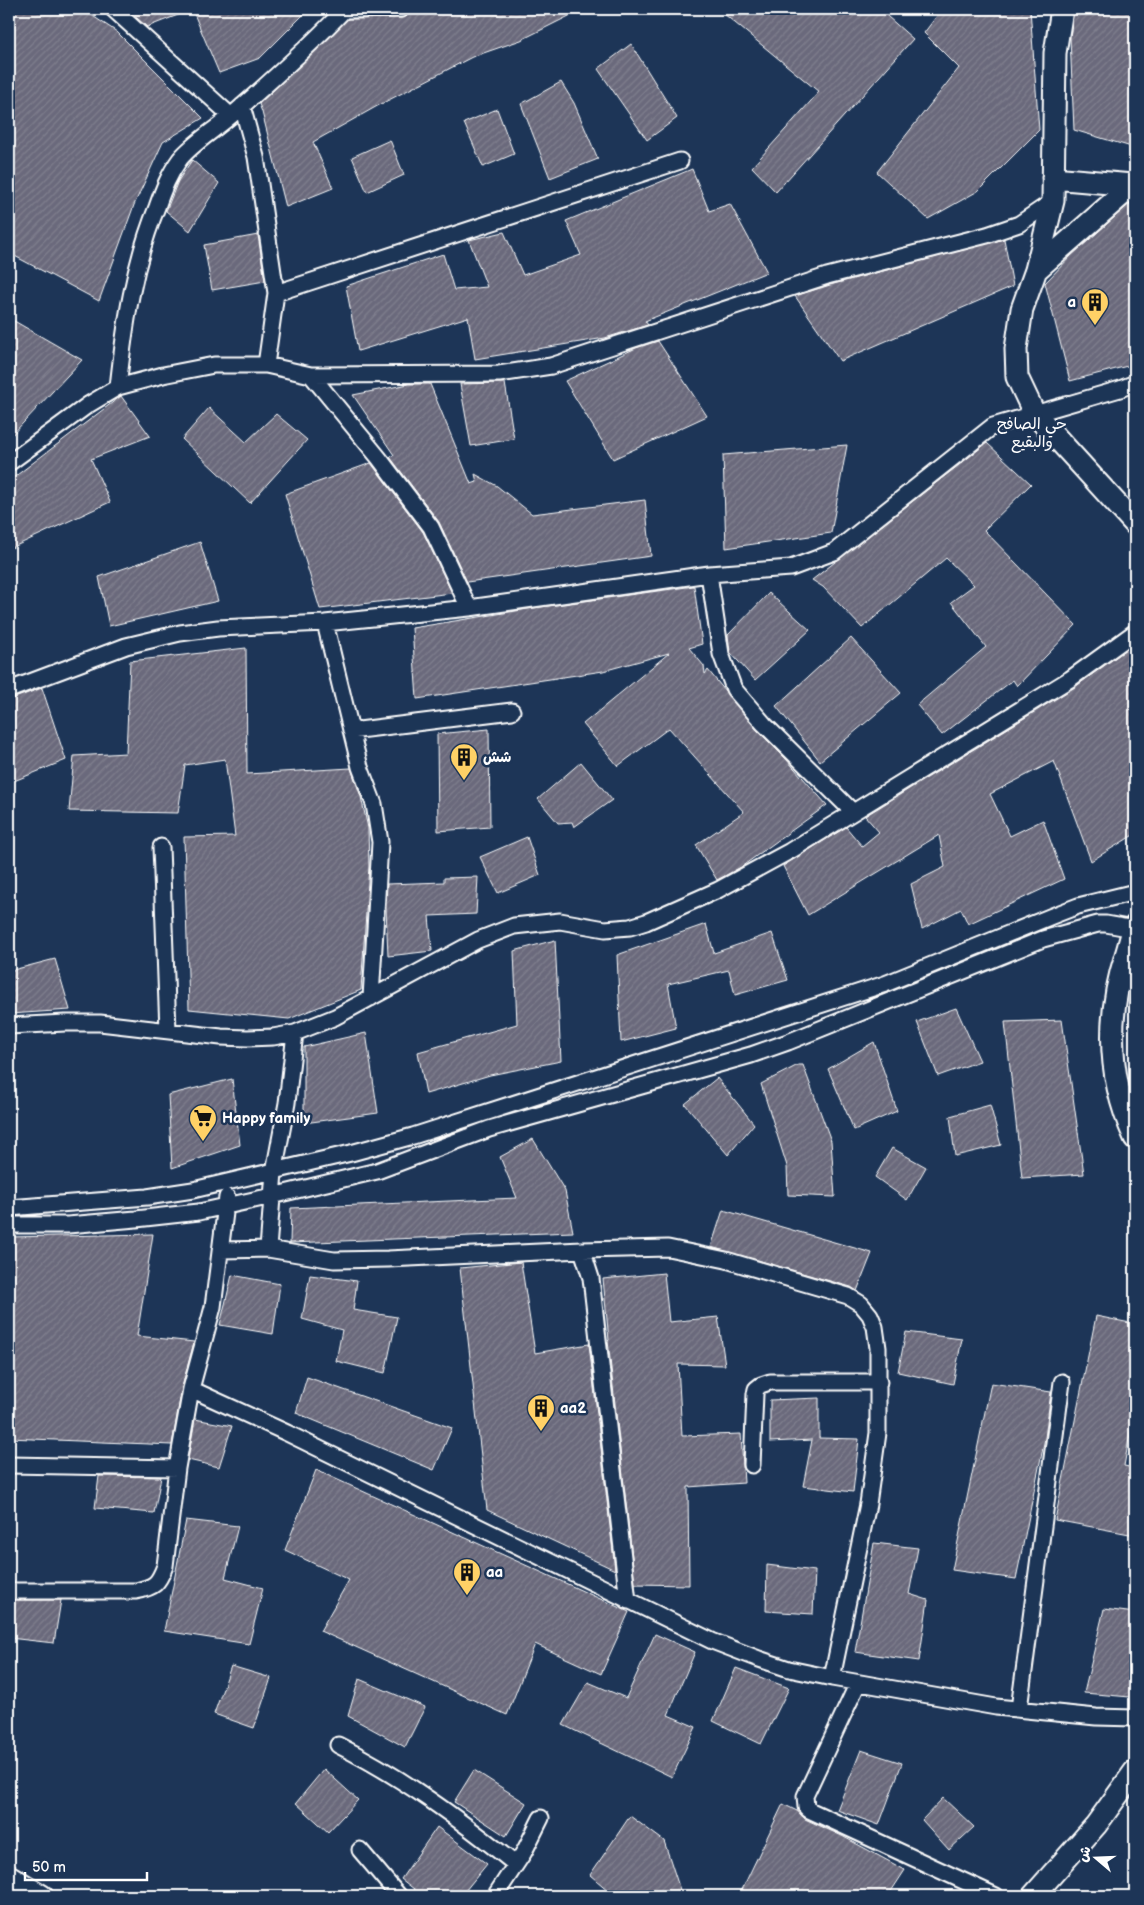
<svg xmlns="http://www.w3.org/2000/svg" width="1144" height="1905" font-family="'Balsamiq Sans','Playpen Sans Arabic',sans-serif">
	<defs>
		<pattern id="building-hatch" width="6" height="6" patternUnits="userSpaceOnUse" patternTransform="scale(1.25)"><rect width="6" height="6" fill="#6a697b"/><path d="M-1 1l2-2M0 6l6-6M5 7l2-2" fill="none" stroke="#80808f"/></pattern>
	</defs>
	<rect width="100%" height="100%" fill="#1d3557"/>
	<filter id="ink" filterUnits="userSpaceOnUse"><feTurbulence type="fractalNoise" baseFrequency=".02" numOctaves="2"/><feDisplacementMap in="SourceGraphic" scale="10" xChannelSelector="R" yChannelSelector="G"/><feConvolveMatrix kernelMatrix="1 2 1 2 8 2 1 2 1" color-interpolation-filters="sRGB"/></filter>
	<g filter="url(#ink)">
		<!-- building -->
		<path fill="url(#building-hatch)" stroke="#fff" d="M9 9H82L117 32 203 118 163 142 134 205 99 301 9 253Z
			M127 9H191V10L147 27Z
			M192 9H309L260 58 219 73Z
			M459 9H583L521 40 472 57 381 104 313 142 333 188 286 207 262 112 259 104 348 19 401 18 406 17 410 13Z
			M718 9H879L913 39 776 192 752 167 819 92Z
			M942 9H1030L1039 130 978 191 928 219 877 172 959 68 924 33Z
			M1074 9H1135V148L1074 130 1070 37Z
			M631 44 677 118 647 140 598 69Z
			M561 82 574 103 598 159 550 178 521 104Z
			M497 109 514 154 483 167 464 123Z
			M390 140 404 175 367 192 352 157Z
			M192 160 219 183 190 231 166 211 178 181Z
			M692 169 709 211 730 204 767 272 645 321 648 325 605 338 475 359 468 317 358 351 346 286 443 254 454 290 487 287 469 240 504 232 523 275 581 255 566 221Z
			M1135 199V364L1070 381 1045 283 1071 256Z
			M258 235 265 281 212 290 204 245Z
			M1004 239 1013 286 840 361 795 296 830 285Z
			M9 318 82 360 9 438Z
			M658 341 707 416 613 459 565 381 636 348Z
			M499 383H505L514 439 471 446 460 384Z
			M409 384H430L471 484 477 482 475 474 497 486 532 514 645 500 651 556 467 582 439 522 390 457 394 455 353 395Z
			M121 396 150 436 91 459 110 502 9 549V481Z
			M209 408 246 442 276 414 307 440 250 503 182 439Z
			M987 443 1031 484 984 530 1076 625 1017 686 1013 680 942 735 917 705 986 647 951 602 974 585 946 558 862 628 823 587 812 580Z
			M847 445 831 533 726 548 723 455Z
			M371 463 423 532 452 593 320 609 285 494Z
			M200 542 218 601 109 626 99 577Z
			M694 586 702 644 689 648 704 666 705 674 708 670 757 730 786 759 827 805 741 867 717 880 696 845 744 812 669 728 618 766 583 724 669 653 603 671 417 699 412 628 534 608Z
			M769 593 810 630 755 680 730 652 728 635Z
			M851 638 901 693 820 761 776 706Z
			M1135 643V834L1091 861 1054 761 990 794 1010 836 1043 820 1064 879 968 924 961 909 922 929 911 884 945 867 939 835 808 915 783 866 846 827 862 846 879 832 865 816 1075 687Z
			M246 648 247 774 351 768 361 797 368 828 369 866 361 990 289 1019 189 1009 184 837 235 836 225 759 185 765 178 813 69 811 74 756 126 753 130 661Z
			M42 688 66 760 9 783V700Z
			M489 729 490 827 438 831 437 734Z
			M581 762 612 800 574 827 572 822 558 823 538 799Z
			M527 837 540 875 498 893 480 857Z
			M478 877 476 914 429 916 432 951 388 956 386 908 387 884 444 882V878Z
			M706 924 714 953 772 933 788 980 735 995 729 970 668 984 676 1028 621 1042 617 955Z
			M555 940 561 1061 490 1075 426 1094 418 1052 517 1024 514 951Z
			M55 959 70 1010 9 1014V971Z
			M956 1008 980 1061 938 1076 917 1022Z
			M1062 1020 1084 1174 1022 1178 1005 1022Z
			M366 1033 378 1113 304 1123V1047Z
			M874 1042 897 1111 854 1130 828 1069Z
			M798 1065H803L831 1141 835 1197 788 1195 787 1166 761 1084Z
			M717 1078 754 1124 728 1155 685 1104Z
			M232 1079 240 1145 172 1168 168 1095Z
			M990 1105 1001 1145 955 1156 950 1116Z
			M533 1139 565 1191 573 1232 290 1243 291 1208 517 1198 500 1157Z
			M892 1148 926 1167 907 1200 875 1177Z
			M723 1210 872 1253 857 1291 851 1287 711 1247Z
			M153 1234 137 1336 194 1342 182 1387 172 1445 9 1438V1237Z
			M521 1262 535 1353 589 1344 615 1570 487 1510 460 1268Z
			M664 1273 669 1322 718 1317 725 1365 678 1364 682 1436 741 1434 744 1483 688 1487 689 1585 635 1584 608 1341 609 1340 603 1279Z
			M232 1275 280 1284 273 1334 220 1325Z
			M310 1275 357 1281 353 1310 397 1317 385 1373 336 1361 342 1330 302 1319Z
			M1096 1316 1135 1324V1406L1124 1466 1135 1468V1535L1055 1520Z
			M906 1332 962 1339 953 1384 898 1372Z
			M307 1377 452 1428 434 1470 296 1413Z
			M991 1383 1051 1392 1045 1438 1016 1579 952 1570Z
			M819 1398V1438L859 1439 853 1492 803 1486 812 1440 770 1442V1400Z
			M195 1419 232 1426 219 1467 188 1460Z
			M316 1470 629 1612 601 1674 535 1644 507 1715 320 1631 349 1580 285 1550Z
			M99 1476 161 1477 154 1513 95 1508Z
			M186 1520 238 1526 225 1578 263 1588 249 1644 164 1631Z
			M874 1543 918 1548 909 1594 928 1600 919 1661 855 1652Z
			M767 1565 815 1571 813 1614 766 1611Z
			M9 1600H61L54 1643 9 1638Z
			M1104 1609 1135 1613V1694L1130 1697 1084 1693Z
			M655 1634 695 1652 668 1715 696 1727 672 1777 563 1725 588 1682 626 1698Z
			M231 1666 271 1678 254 1728 214 1714Z
			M736 1668 789 1688 761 1744 713 1721Z
			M359 1679 425 1707 405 1747 348 1716Z
			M861 1750 902 1763 879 1825 837 1810Z
			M324 1769 358 1800 328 1832 296 1803Z
			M474 1770 526 1803 506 1836 454 1802Z
			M943 1798 974 1827 949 1850 922 1820Z
			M783 1804 799 1812 805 1819 842 1836 905 1870 888 1896H739Z
			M630 1816 664 1841 682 1896H615L590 1875Z
			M437 1827 487 1864 461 1896H423L401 1879Z"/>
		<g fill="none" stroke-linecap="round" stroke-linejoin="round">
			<!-- street casing -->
			<g stroke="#fff" stroke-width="19">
				<path id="street" d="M113 9 231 116
					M344 10 401 9
					M242 106 256 157 276 293 266 365
					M276 293 680 161
					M311 375 379 458 431 527 469 608
					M118 387C125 324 133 266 157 207 163 190 169 174 180 159 194 142 215 130 232 115 271 81 309 47 345 9
					M9 463 88 405 118 387 163 375 214 365H266L311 375 499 374 551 366 827 276 987 235 1019 224 1053 201
					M709 574 721 654 734 689 764 724 852 811
					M325 623 360 767 374 804 380 842 379 861 371 998
					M9 690 126 646 180 633 218 628 325 623 469 608 709 574 791 568 834 552 993 426 1120 389 1135 383
					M351 731 512 711
					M161 847 168 1030
					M9 1026 65 1023H100L221 1037 247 1038 273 1037 295 1033 335 1017 478 940 514 926 560 921 605 929 630 927 646 922 718 890 790 851 1070 679 1135 632
					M9 1208 147 1197 193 1190 351 1153 413 1136 885 984 1052 916 1078 906 1135 892
					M9 1225H68L136 1219 199 1212 272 1196 377 1171 489 1129 751 1055 788 1042 1043 939 1098 924H1106L1134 929
					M268 1249 274 1172 287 1103 295 1033
					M221 1250 268 1249 334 1260 388 1259 582 1250 591 1278 628 1601
					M582 1250 668 1248 726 1260 848 1296 861 1304 870 1315 875 1327 878 1348V1433L868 1504 832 1678
					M191 1389 287 1433 712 1641 759 1659 789 1669 832 1678 996 1707 1096 1717 1135 1718
					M9 1465 177 1468
					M752 1465 755 1394 756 1389 761 1385 770 1382H879
					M9 1591H136C155 1587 158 1584 165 1566L177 1468 191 1389 213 1307 227 1197
					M858 1683 805 1796 806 1807 809 1810 996 1896
					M1019 1709 1062 1382
					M338 1745C402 1777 459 1819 515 1864
					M360 1850 399 1896
					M495 1896 524 1852 541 1818"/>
			</g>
			<!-- secondary casing -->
			<g stroke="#fff" stroke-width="25">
				<path id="secondary" d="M1062 9 1055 53 1053 201 1036 270 1022 309 1016 349 1017 377 1034 413 1135 524
					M1053 178 1132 185
					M1036 270 1135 183
					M1135 926C1131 935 1129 946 1126 955 1106 1017 1108 1079 1135 1138
					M9 1876 42 1896
					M1033 1896 1096 1825 1135 1771"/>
			</g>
			<!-- street -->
			<use href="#street" stroke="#1d3557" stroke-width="15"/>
			<!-- secondary -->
			<use href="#secondary" stroke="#1d3557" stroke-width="21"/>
		</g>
	</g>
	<!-- icons -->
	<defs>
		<g id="building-pin" transform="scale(1.4375)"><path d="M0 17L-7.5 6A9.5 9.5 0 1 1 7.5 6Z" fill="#ffd166" stroke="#1d3557"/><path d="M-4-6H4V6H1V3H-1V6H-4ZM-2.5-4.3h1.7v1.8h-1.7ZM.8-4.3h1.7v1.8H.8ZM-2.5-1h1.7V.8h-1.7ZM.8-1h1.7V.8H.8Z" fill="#111"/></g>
		<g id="supermarket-pin" transform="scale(1.4375)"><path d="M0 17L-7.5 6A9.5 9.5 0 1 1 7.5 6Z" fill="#ffd166" stroke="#1d3557"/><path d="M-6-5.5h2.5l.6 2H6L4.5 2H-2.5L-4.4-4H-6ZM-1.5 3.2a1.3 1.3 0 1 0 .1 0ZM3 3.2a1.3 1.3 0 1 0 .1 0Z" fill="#111"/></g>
	</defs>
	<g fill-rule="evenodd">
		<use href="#building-pin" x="1095" y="302"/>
		<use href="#building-pin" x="464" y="757"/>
		<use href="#supermarket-pin" x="203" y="1118"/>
		<use href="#building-pin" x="541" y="1408"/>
		<use href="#building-pin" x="467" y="1572"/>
	</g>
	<g text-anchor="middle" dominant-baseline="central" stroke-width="5" stroke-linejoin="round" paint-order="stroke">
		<!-- poi labels -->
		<g font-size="15" font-weight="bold" fill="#fff" stroke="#1d3557" text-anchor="start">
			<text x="1076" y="302" text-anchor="end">a</text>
			<text x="483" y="757">شش</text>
			<text x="222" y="1118">Happy family</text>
			<text x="560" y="1408">aa2</text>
			<text x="486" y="1572">aa</text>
		</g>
		<!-- neighbourhood labels -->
		<g font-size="16" fill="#fff" stroke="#1d3557">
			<text x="1032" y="424">حي الصافح<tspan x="1032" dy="18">والبقيع</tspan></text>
		</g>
	</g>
	<!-- margin -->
	<rect width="1144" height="1905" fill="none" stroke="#1d3557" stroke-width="30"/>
	<rect x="15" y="15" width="1114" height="1875" fill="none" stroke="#fff" stroke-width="2" filter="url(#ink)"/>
	<!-- north arrow -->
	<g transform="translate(1096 1858) rotate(289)" stroke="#1d3557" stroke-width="4" paint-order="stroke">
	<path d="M0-4L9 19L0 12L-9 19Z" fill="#ffffff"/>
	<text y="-8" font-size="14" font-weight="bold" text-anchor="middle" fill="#ffffff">ش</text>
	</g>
	<!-- scale -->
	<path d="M25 1872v8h122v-8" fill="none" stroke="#ffffff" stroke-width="2.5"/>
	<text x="32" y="1872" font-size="15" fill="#ffffff" stroke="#1d3557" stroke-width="4" paint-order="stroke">50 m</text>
</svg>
